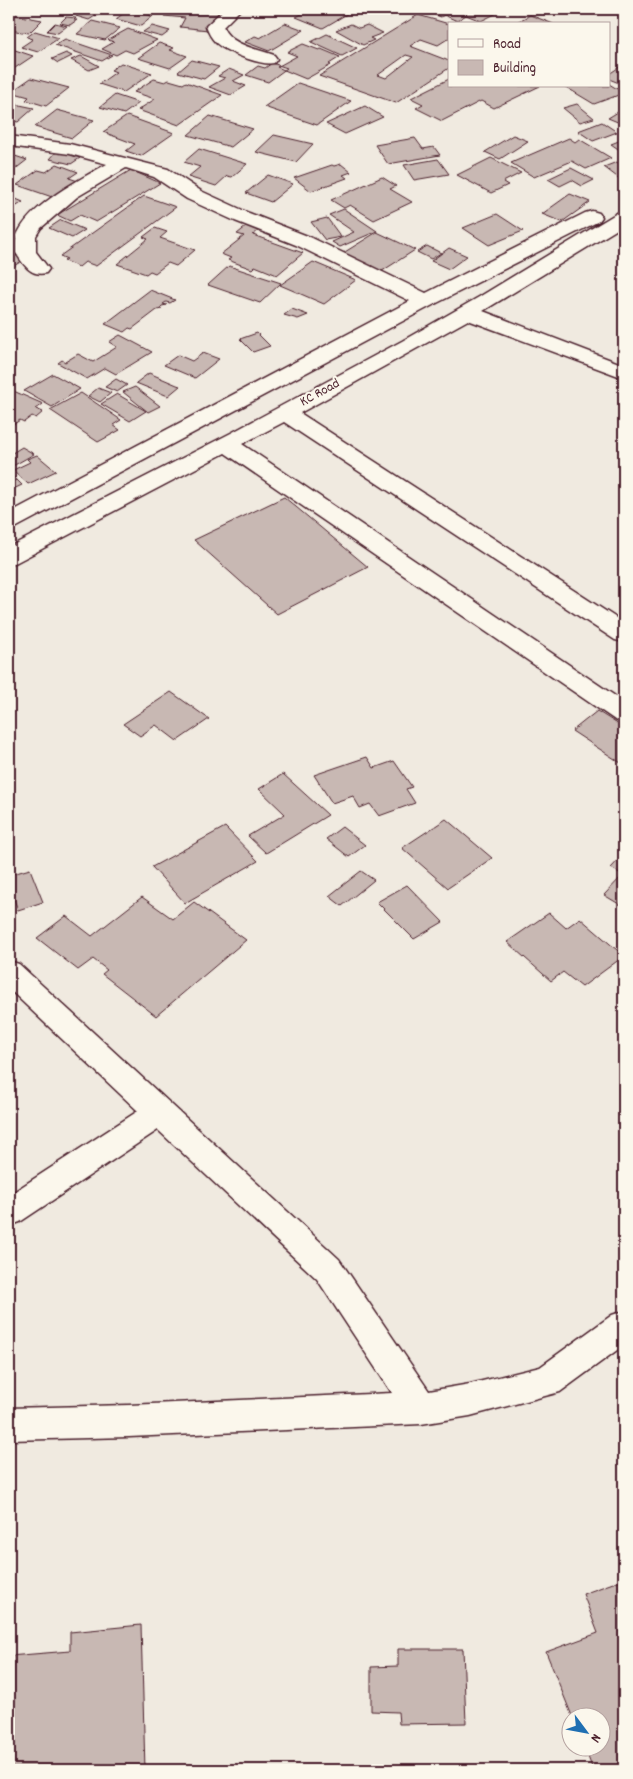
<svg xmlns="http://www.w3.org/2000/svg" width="633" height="1779" font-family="Dekko,sans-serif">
	<rect width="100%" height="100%" fill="#f0eae0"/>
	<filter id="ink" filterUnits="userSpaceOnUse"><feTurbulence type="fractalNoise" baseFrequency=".02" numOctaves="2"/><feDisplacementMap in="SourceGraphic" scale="10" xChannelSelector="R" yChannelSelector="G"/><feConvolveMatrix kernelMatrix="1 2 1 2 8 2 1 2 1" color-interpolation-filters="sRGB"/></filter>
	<g filter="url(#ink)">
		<!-- building -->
		<path fill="#c8b8b3" stroke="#4a1f2b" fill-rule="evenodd" d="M51 9H79L72 14Z
			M86 9H101L104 10 89 20 76 16Z
			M131 9H158L152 14Z
			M169 9H221L208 30 180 27 185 18 164 16Z
			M311 9H345L352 11 323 28 296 17Z
			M372 9H415L409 12 402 10 390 16Z
			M420 9H505L481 21 466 15 457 21 444 15 441 17Z
			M128 10 153 16 141 26 116 19Z
			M15 15 42 20 29 33 9 30V22Z
			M418 15 449 24V38L438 45 421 39 410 46 449 61V68L396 103 319 76ZM406 55 413 57 386 78 378 75Z
			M530 15 551 23 553 24H513Z
			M66 17 76 18 74 20H77L70 25 60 23Z
			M92 21 120 28 105 40 77 34Z
			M55 23 67 26 58 33 47 31Z
			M285 23 304 30 269 51 245 42 255 36 260 38Z
			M351 24 359 28 367 25 383 33 370 38 374 40 363 45 336 30Z
			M152 26 170 31 162 37 143 32Z
			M128 29 157 40 133 53 125 50 116 55 102 49 114 42 108 40Z
			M35 31 59 38 38 52 21 47 33 39 27 37Z
			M327 34 357 48 342 56 311 42Z
			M65 39 112 55 102 61 55 45Z
			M159 43 174 48 170 50 187 56 170 68 138 58Z
			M303 44 319 50 321 49 340 57 329 64 331 65 306 79 277 67 297 56 287 52Z
			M9 48 33 56 9 72Z
			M66 53 72 56 58 63 52 59Z
			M81 56 99 66 89 70 71 60Z
			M192 60 219 67 204 79 178 72Z
			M121 63 152 73 124 92 99 84 116 72 111 70Z
			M272 63 287 68 268 82 246 75 258 66 265 68Z
			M624 64V85L609 79V74Z
			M229 69 244 75 233 81 246 86 231 95 209 87 225 78 218 76Z
			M31 78 69 88 46 106 26 100 29 97 11 92Z
			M154 79 165 82 169 80 183 84 186 82 222 95 179 125 138 110 155 99 134 92Z
			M449 79V86H540L494 108 481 101 442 121 416 108 423 104 411 98Z
			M298 83 351 101 317 125 264 107Z
			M609 84 624 93 594 104 564 86H609Z
			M115 95 139 103 124 114 100 107Z
			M15 104 34 108 18 122 9 120V109Z
			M577 104 594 118 580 122 563 108Z
			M365 106 383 117 345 134 326 124Z
			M57 110 94 120 72 138 35 127Z
			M618 112 624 114V120L620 123 608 118Z
			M127 116 174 133 141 156 126 151 135 144 103 132Z
			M210 116 253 129 231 147 188 135Z
			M602 122 617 132 593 141 578 131Z
			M274 135 313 144 296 162 256 152Z
			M513 135 528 141 500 159 485 152Z
			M415 138 423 149 434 147 440 155 388 164 375 145Z
			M569 138 575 142 579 139 611 158 586 169 572 161 534 177 511 163Z
			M624 139V153L611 144Z
			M199 149 247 164 232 177 227 176 216 186 188 177 200 167 184 162Z
			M58 150 80 158 71 164 50 159Z
			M9 154 27 160 9 174Z
			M491 158 521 173 503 182 508 185 491 193 457 175Z
			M438 159 449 174 414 180 404 165Z
			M617 162 624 168V179L621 180 604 167Z
			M57 164 78 172 69 178 81 182 58 199 17 185 38 170 46 172Z
			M341 164 351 172 343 175 347 178 311 191 294 178 332 165 334 166Z
			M571 168 594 180 582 186 572 180 560 186 548 179Z
			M131 170 160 183 96 222 80 215 70 221 57 215Z
			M268 175 293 184 271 202 246 193Z
			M382 177 396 186 390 189 412 202 374 220 350 205 344 208 331 200Z
			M570 194 590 202 562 222 542 214Z
			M9 196 23 202 9 211Z
			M144 196 176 207 96 266 85 262 79 267 64 261 67 259 60 256Z
			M344 209 377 231 340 247 332 242 354 232 329 215Z
			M497 214 523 231 489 245 463 228Z
			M327 218 341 237 325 240 311 222Z
			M61 220 85 230 72 238 49 228Z
			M252 222 264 226 253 235 303 253 277 275 255 266 252 269 228 260 231 258 221 254 244 236 237 234Z
			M155 228 167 232 160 238 195 250 176 266 168 263 155 273 150 271 146 274 117 264 148 239 143 237Z
			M377 232 415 250 379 273 340 255Z
			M427 246 441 253 431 259 417 252Z
			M449 248 467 256 449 269 431 261Z
			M9 253 25 259 9 269Z
			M313 262 356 280 324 304 280 285Z
			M229 266 281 283 260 303 208 285Z
			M150 290 175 300 170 303 166 302 163 304 167 305 162 306 160 308 162 309 157 310 132 329 129 328 124 332 105 324Z
			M292 309 308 315 298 319 284 315Z
			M257 333 270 346 253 352 240 339Z
			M120 335 152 352 116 374 105 368 87 379 58 363 62 360 65 362 78 354 93 362 117 347 109 342Z
			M203 353 219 359 195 378 164 365 178 355 192 361Z
			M149 373 177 385 180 386 168 396 136 383Z
			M53 374 80 389 52 407 24 391Z
			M116 379 127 385 117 392 105 387Z
			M135 387 160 406 148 412 123 392Z
			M98 388 111 393 100 402 88 396Z
			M9 389 43 404 36 409 43 412 36 418 32 416 24 422 20 420 11 426 9 425Z
			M81 393 121 420 113 425 120 430 98 442 50 410Z
			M117 394 146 411 130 421 101 404Z
			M22 447 34 454 11 467 9 465V455Z
			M37 455 56 471 28 484 13 470 30 462 27 459Z
			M9 472 22 485 9 491Z
			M284 497 368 567 277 614 194 540Z
			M171 692 209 719 177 741 156 725 140 736 123 724Z
			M597 711 624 728V765L572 731Z
			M367 757 374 768 394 761 412 787 406 789 415 803 379 816 370 804 360 808 353 796 332 803 314 775Z
			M283 774 328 815 266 853 248 836 285 814 259 789Z
			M446 819 492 858 448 888 402 848Z
			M225 827 258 861 185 903 152 867Z
			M342 827 365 845 349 857 326 839Z
			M624 854V907L604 895 623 875 611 868Z
			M30 869 43 902 18 910 9 886V875Z
			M361 871 374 880 342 906 329 896Z
			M407 885 443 922 414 939 377 902Z
			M142 897 173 919 194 902 246 940 156 1016 102 974 107 970 93 959 78 970 37 938 66 916 92 936Z
			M549 913 566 928 580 918 624 956 582 987 563 972 551 981 507 942Z
			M624 1579V1769L593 1770 584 1746H600V1716H572L546 1652 598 1633 583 1594Z
			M141 1625 145 1770H9V1656L70 1651V1632Z
			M398 1649H463L466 1723 399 1724 398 1712 371 1711V1667L398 1666Z"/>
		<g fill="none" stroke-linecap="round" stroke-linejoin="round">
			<!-- minor casing -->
			<g stroke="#4a1f2b" stroke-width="3">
				<path id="minor" d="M224 9H241L223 27C230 45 257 49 274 55L277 59 274 63C261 66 226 52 216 43 211 38 208 32 206 26Z
					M9 136 70 144 168 169 201 191 249 213 310 237 426 293 585 213 592 211 599 213 602 217 599 221 433 305 17 527 9 529V513L410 301 296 245 235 221 187 199 154 177 126 168 77 197 41 228 36 236V252L49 269 46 273C31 277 24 265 16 253 16 247 15 239 18 233 33 203 79 180 107 164L70 154 9 146Z
					M624 211V225L483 311 624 365V378L468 320 300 413 624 623V642L615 640 284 422 242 444 624 702V723L615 720 225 453 17 562 9 565V547L231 433 402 341 479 297 617 213Z
					M9 961 19 964 339 1259 429 1391 470 1384 540 1367 612 1315 624 1311V1345L560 1392 470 1416 421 1424 129 1437 9 1440V1408L129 1405 392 1393 317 1279 158 1130 20 1222 9 1226V1195L138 1111 9 989Z"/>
			</g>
			<!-- minor -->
			<use href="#minor" fill="#fbf7ec" fill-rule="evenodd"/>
		</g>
	</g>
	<g text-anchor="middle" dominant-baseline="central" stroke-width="4" stroke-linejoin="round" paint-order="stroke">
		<!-- far-street labels -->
		<g font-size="14" fill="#4a1f2b" stroke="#fbf7ec">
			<text transform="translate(320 393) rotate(-29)">KC Road</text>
		</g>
	</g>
	<!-- margin -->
	<rect width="633" height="1779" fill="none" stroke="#fbf7ec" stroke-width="30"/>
	<rect x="15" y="15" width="603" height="1749" fill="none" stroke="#4a1f2b" stroke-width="2" filter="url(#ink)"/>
	<!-- legend -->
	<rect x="448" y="22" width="162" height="65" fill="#fbf7ec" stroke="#b4a19f"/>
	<rect x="458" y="39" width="25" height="8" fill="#fbf7ec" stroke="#b4a19f"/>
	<text x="493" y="48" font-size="15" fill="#4a1f2b">Road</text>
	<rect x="458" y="60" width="25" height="15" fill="#c8b8b3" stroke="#b4a19f"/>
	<text x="493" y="72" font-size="15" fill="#4a1f2b">Building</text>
	<!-- north arrow -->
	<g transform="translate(586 1732) rotate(122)"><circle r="24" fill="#fbf7ec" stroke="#b4a19f"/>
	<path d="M0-4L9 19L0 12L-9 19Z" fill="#1f6fb2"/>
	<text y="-8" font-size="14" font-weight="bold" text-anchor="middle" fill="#4a1f2b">N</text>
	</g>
</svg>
